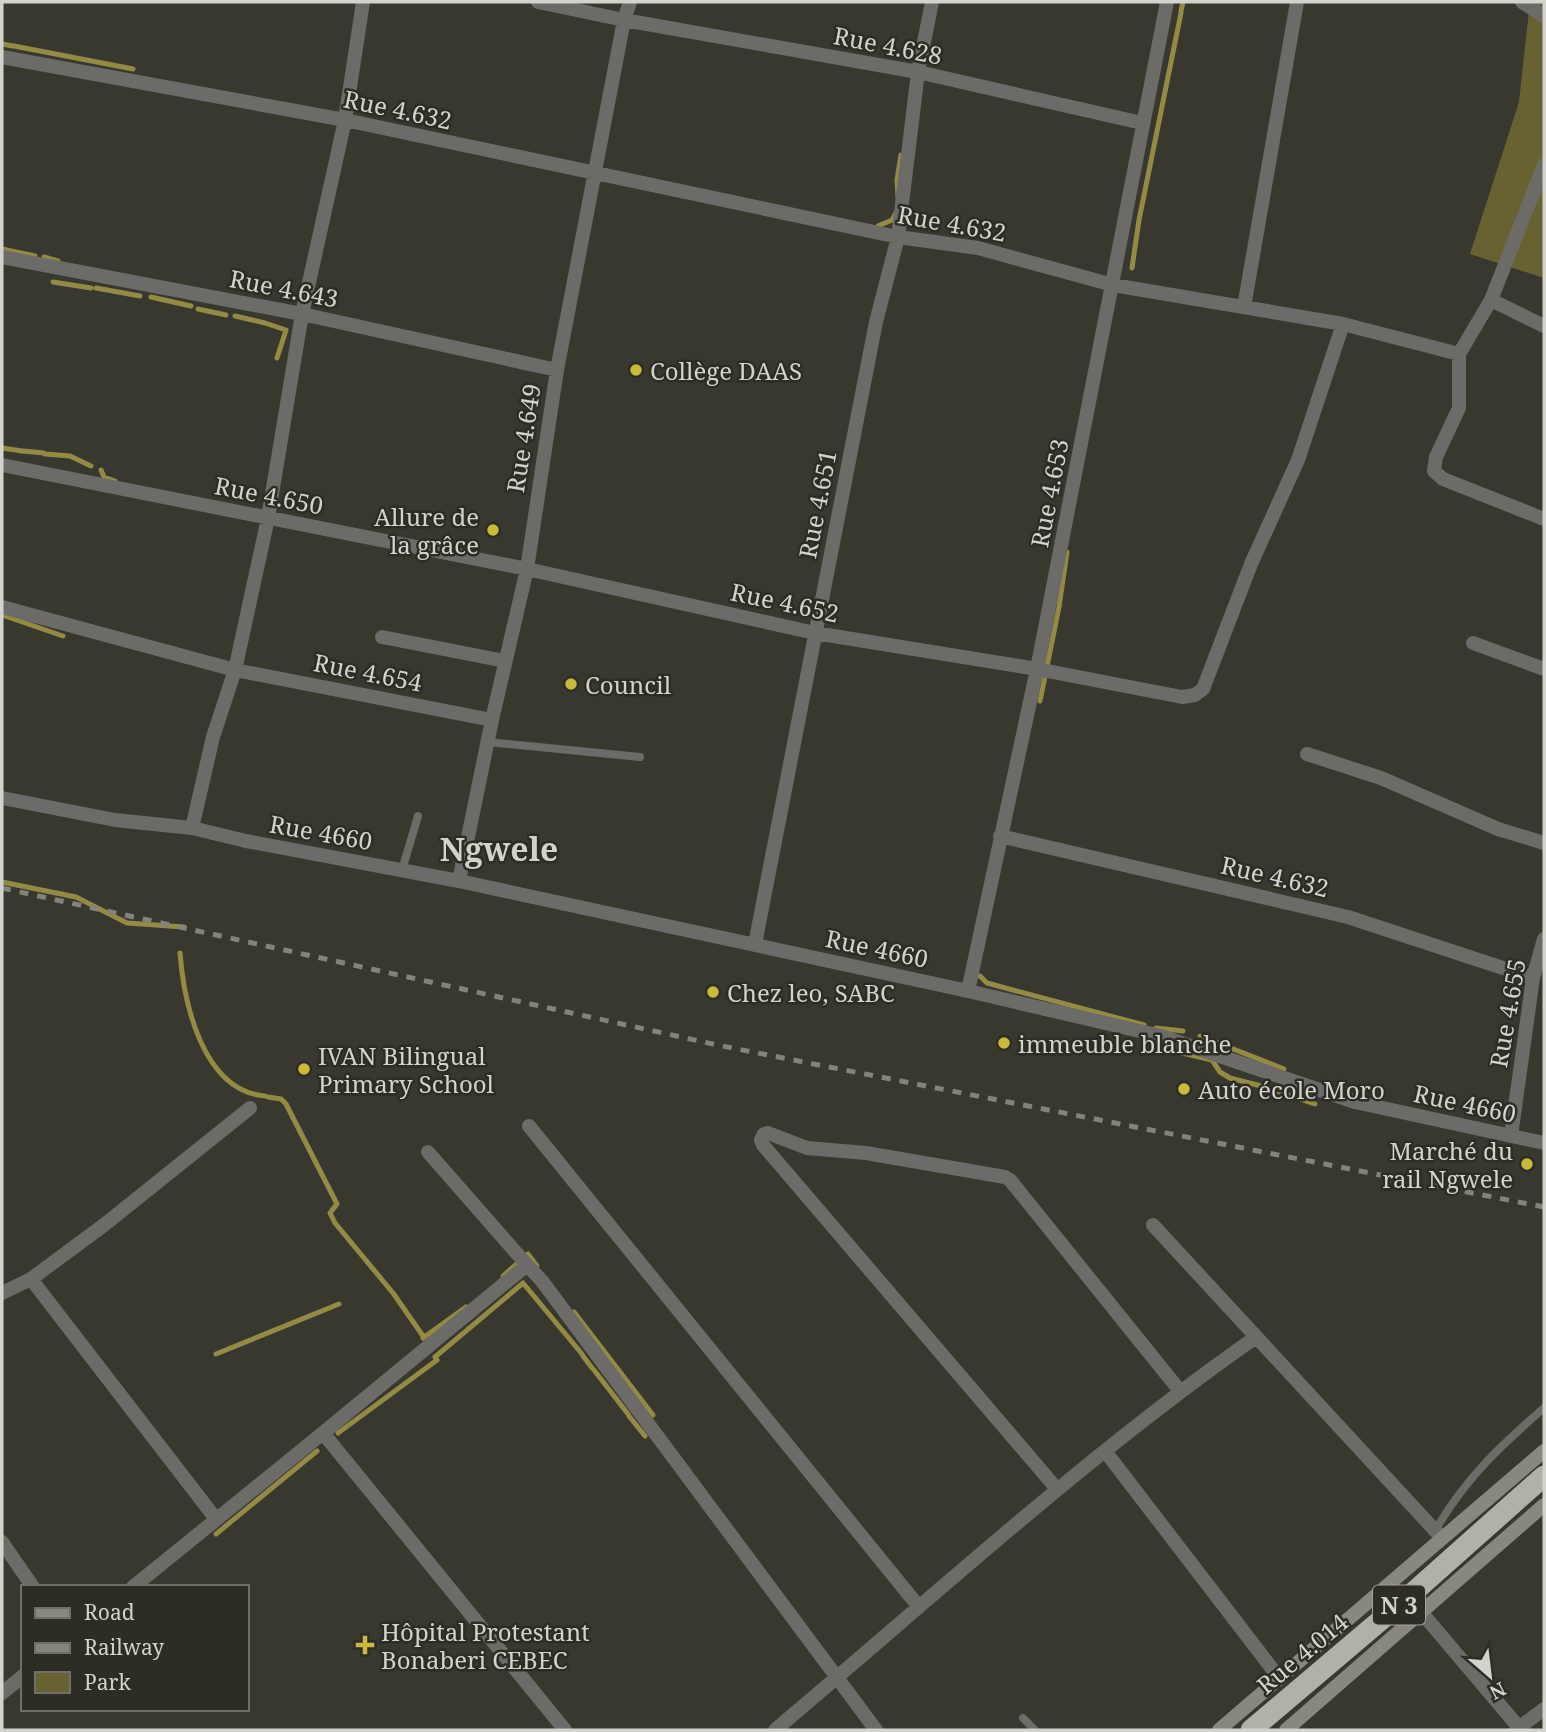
<svg xmlns="http://www.w3.org/2000/svg" width="1546" height="1732" font-family="'Noto Serif',serif">
	<rect width="100%" height="100%" fill="#38382f"/>
	<!-- green -->
	<path fill="#686232" d="M1530 2H1544V278L1470 254 1519 102Z"/>
	<g fill="none" stroke-linecap="round" stroke-linejoin="round">
		<!-- stream -->
		<path stroke="#938b44" stroke-width="5" d="M1181 11 1183 2
			M2 44 13 46
			M14 46 133 69
			M898 197 897 180 901 155
			M877 231 878 226 892 220 896 213
			M2 249 35 256
			M44 257 58 261
			M1132 268 1139 220 1181 13
			M53 282 91 288
			M96 288 140 296
			M151 297 191 306
			M198 309 226 315
			M235 316 265 323
			M268 324 286 330 277 358
			M2 448 22 451
			M23 451 44 453
			M45 454 70 456 91 466
			M101 470 104 477 115 481
			M2 615 63 636
			M1040 701 1059 607 1067 552
			M2 882 76 897 127 923 184 927
			M180 953C184 1004 203 1091 265 1096
			M980 976 987 983 1144 1025
			M1156 1028 1183 1031
			M1200 1036 1284 1069
			M1165 1049 1212 1060 1220 1072 1230 1078 1261 1086 1315 1104
			M268 1097 281 1099 286 1104 337 1204 330 1213 335 1223 393 1293 423 1336
			M523 1258 528 1254 537 1266
			M503 1276 521 1260
			M574 1312 653 1415
			M423 1338 466 1307
			M216 1354 339 1304
			M583 1356 592 1368
			M594 1370 628 1414
			M629 1416 645 1436
			M338 1433 437 1360 435 1357 523 1283 582 1354
			M216 1534 317 1451"/>
		<!-- lane -->
		<path stroke="#6c6b67" stroke-width="8" d="M487 742 640 757
			M402 870 418 816
			M1435 1531C1464 1480 1500 1446 1544 1408
			M1023 1718 1035 1730"/>
		<!-- street -->
		<path stroke="#6c6b67" stroke-width="14" d="M538 2 624 20 918 72 1142 123
			M1522 2 1544 16
			M2 57 345 120 898 237 978 248 1113 285 1343 324 1298 460 1251 564 1203 689 1195 695 1182 697 1037 669 815 633 527 569 2 465
			M2 257 302 314 557 370
			M1491 300 1544 326
			M1244 307 1297 2
			M1343 324 1459 354V408L1436 457 1434 471 1443 479 1544 519
			M1459 354 1491 300 1544 165
			M2 607 235 670 492 720
			M382 637 505 661
			M1473 643 1544 669
			M1307 754 1381 778 1498 829 1544 843
			M2 798 115 820 192 828 246 841 459 881 968 991 1161 1036 1355 1102 1544 1143
			M192 828 213 737 235 670 268 518 302 314 345 120 363 2
			M1000 836 1348 917 1533 978
			M459 881 492 720 527 569 557 370 624 20 630 2
			M755 944 876 322 898 237 918 72 932 2
			M968 991 1037 669 1167 2
			M529 1126 919 1607
			M1511 1136 1533 978 1544 939
			M428 1152 527 1265
			M1153 1225 1442 1538
			M31 1279 216 1519
			M2 1293 31 1279 104 1225 250 1108
			M323 1433 527 1265 542 1281 876 1730
			M1105 1451 1280 1679
			M1057 1489 763 1145 761 1140 764 1134 768 1133 807 1148 866 1153 1005 1177 1010 1180 1180 1391
			M2 1542 33 1587
			M133 1587 323 1433 565 1730
			M1422 1613 1521 1730
			M2 1693 23 1676
			M775 1730C933 1597 1086 1456 1256 1337
			M1516 1730 1544 1709"/>
		<!-- secondary -->
		<path stroke="#888881" stroke-width="14" d="M1219 1730 1544 1451
			M1286 1730 1544 1505"/>
		<!-- highway -->
		<path stroke="#b2b1a7" stroke-width="21" d="M1251 1730 1408 1597 1544 1476"/>
		<!-- rail -->
		<path stroke="#83837c" stroke-width="5" stroke-dasharray="9 9" stroke-linecap="butt" d="M2 888 722 1046 1544 1207"/>
	</g>
	<!-- markers -->
	<g fill="#c9ba3a" stroke="#2e2d25" stroke-width="2.5">
		<circle cx="636" cy="370" r="7"/>
		<circle cx="493" cy="530" r="7"/>
		<circle cx="571" cy="684" r="7"/>
		<circle cx="713" cy="992" r="7"/>
		<circle cx="1004" cy="1043" r="7"/>
		<circle cx="304" cy="1069" r="7"/>
		<circle cx="1184" cy="1089" r="7"/>
		<circle cx="1527" cy="1164" r="7"/>
		<path d="M361.5 1634.5h7v7h7v7h-7v7h-7v-7h-7v-7h7z"/>
	</g>
	<g text-anchor="middle" dominant-baseline="central" stroke-width="5" stroke-linejoin="round" paint-order="stroke">
		<!-- shield labels -->
		<rect fill="#2e2d25" stroke="#a2a19b" stroke-width="2" x="1373" y="1585.5" width="52" height="39" rx="5"/>
		<g font-size="23" font-weight="bold" fill="#d3d3ce">
			<text x="1399" y="1605">N 3</text>
		</g>
		<!-- street labels -->
		<g font-size="24" fill="#d3d3ce" stroke="#2e2d25">
			<text transform="translate(888 45) rotate(11)">Rue 4.628</text>
			<text transform="translate(398 109) rotate(12)">Rue 4.632</text>
			<text transform="translate(952 223) rotate(10)">Rue 4.632</text>
			<text transform="translate(284 288) rotate(11)">Rue 4.643</text>
			<text transform="translate(523 438) rotate(-81)">Rue 4.649</text>
			<text transform="translate(1049 493) rotate(-79)">Rue 4.653</text>
			<text transform="translate(269 495) rotate(11)">Rue 4.650</text>
			<text transform="translate(817 504) rotate(-79)">Rue 4.651</text>
			<text transform="translate(785 602) rotate(12)">Rue 4.652</text>
			<text transform="translate(368 672) rotate(11)">Rue 4.654</text>
			<text transform="translate(321 832) rotate(10)">Rue 4660</text>
			<text transform="translate(1275 876) rotate(13)">Rue 4.632</text>
			<text transform="translate(877 948) rotate(12)">Rue 4660</text>
			<text transform="translate(1507 1013) rotate(-80)">Rue 4.655</text>
			<text transform="translate(1465 1103) rotate(12)">Rue 4660</text>
			<text transform="translate(1302 1653) rotate(-40)">Rue 4.014</text>
		</g>
		<!-- poi labels -->
		<g font-size="24" fill="#d3d3ce" stroke="#2e2d25" text-anchor="start">
			<text x="650" y="370">Collège DAAS</text>
			<text x="479" y="516" text-anchor="end">Allure de<tspan x="479" dy="28">la grâce</tspan></text>
			<text x="585" y="684">Council</text>
			<text x="727" y="992">Chez leo, SABC</text>
			<text x="1018" y="1043">immeuble blanche</text>
			<text x="318" y="1055">IVAN Bilingual<tspan x="318" dy="28">Primary School</tspan></text>
			<text x="1198" y="1089">Auto école Moro</text>
			<text x="1513" y="1150" text-anchor="end">Marché du<tspan x="1513" dy="28">rail Ngwele</tspan></text>
			<text x="381" y="1631">Hôpital Protestant<tspan x="381" dy="28">Bonaberi CEBEC</tspan></text>
		</g>
		<!-- district labels -->
		<g font-size="32" font-weight="bold" fill="#d3d3ce" stroke="#2e2d25">
			<text x="499" y="848">Ngwele</text>
		</g>
	</g>
	<!-- border -->
	<rect width="1546" height="1732" fill="none" stroke="#d3d3ce" stroke-width="7"/>
	<!-- legend -->
	<rect x="21" y="1585" width="228" height="126" fill="#2e2d25" stroke="#706f69" stroke-width="2"/>
	<rect x="35" y="1608" width="35" height="10" fill="#888881" stroke="#706f69" stroke-width="2"/>
	<text x="84" y="1620" font-size="21" fill="#d3d3ce">Road</text>
	<rect x="35" y="1643" width="35" height="10" fill="#83837c" stroke="#706f69" stroke-width="2"/>
	<text x="84" y="1655" font-size="21" fill="#d3d3ce">Railway</text>
	<rect x="35" y="1672" width="35" height="21" fill="#686232" stroke="#706f69" stroke-width="2"/>
	<text x="84" y="1690" font-size="21" fill="#d3d3ce">Park</text>
	<!-- north arrow -->
	<g transform="translate(1490 1676) rotate(152)" stroke="#2e2d25" stroke-width="5" paint-order="stroke">
	<path d="M0-5L12 26L0 18L-12 26Z" fill="#d3d3ce"/>
	<text y="-10" font-size="19" font-weight="bold" text-anchor="middle" fill="#d3d3ce">N</text>
	</g>
</svg>
